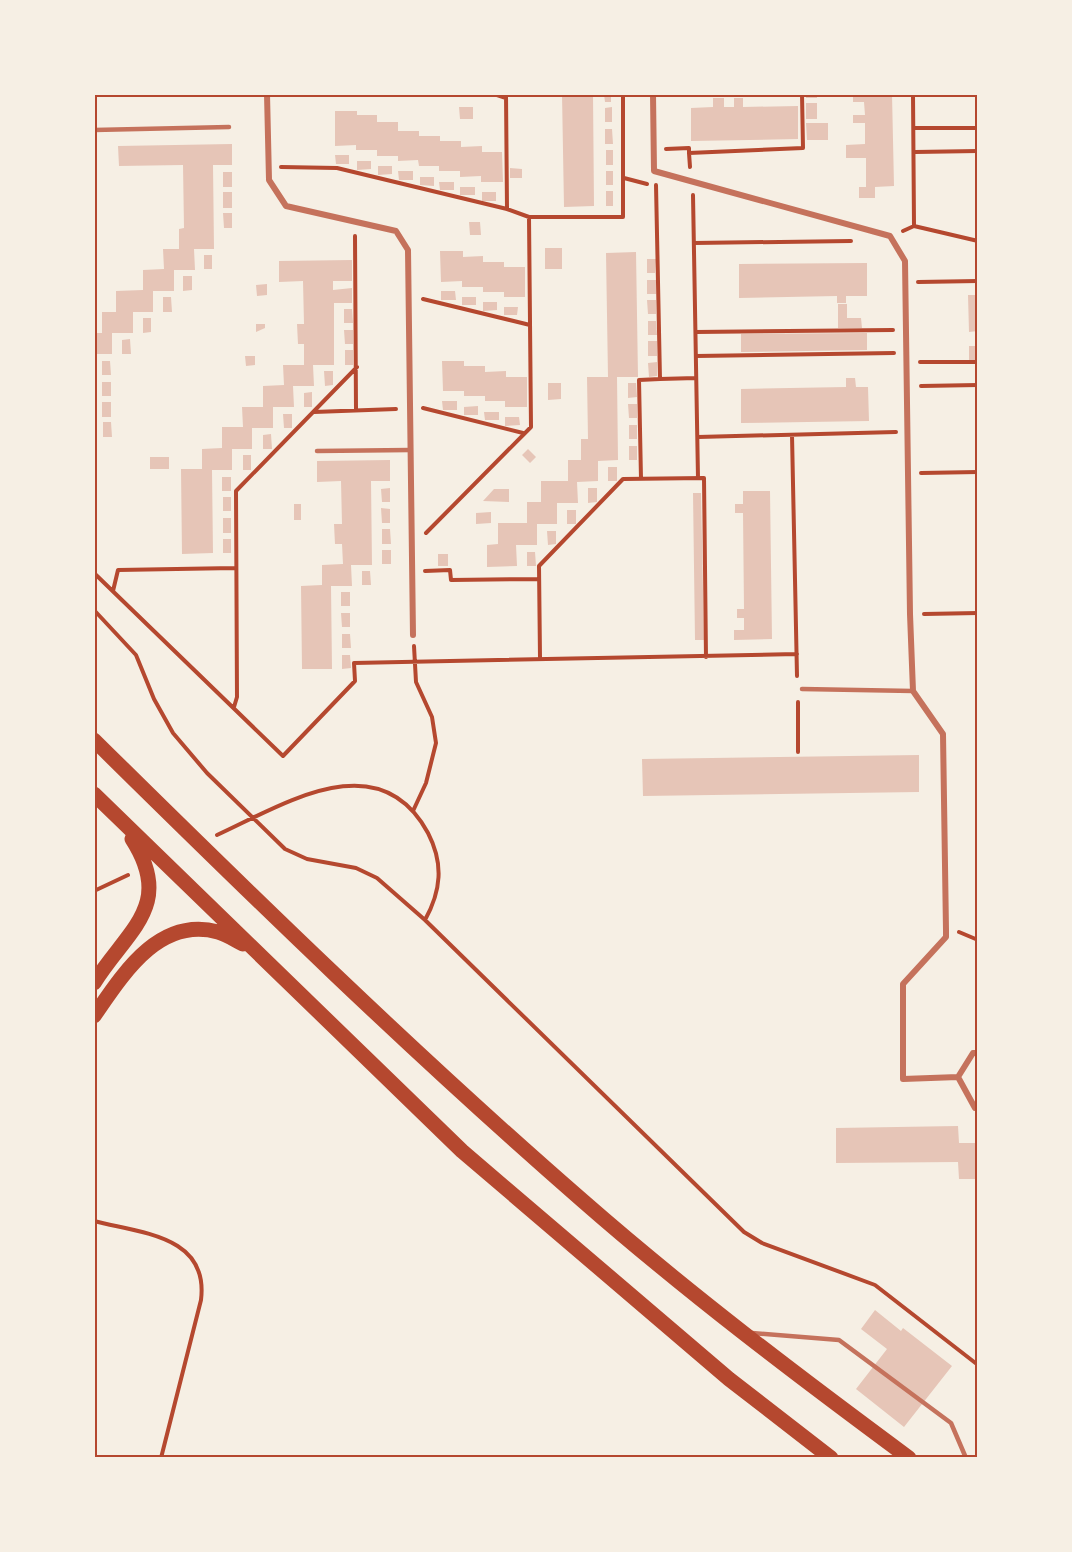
<svg xmlns="http://www.w3.org/2000/svg" width="1072" height="1552" font-family="'Golos Text',sans-serif">
	<rect width="100%" height="100%" fill="#f6efe4"/>
	<!-- building -->
	<path fill="#e6c5b7" d="M562 94H593L594 206 564 207Z
		M604 94H611V102H605Z
		M806 94H817V98H806Z
		M853 94H892L894 186 875 187V198H859V187H866V158H846V145L865 144V123H853V115H865L864 102H853Z
		M713 98H724V107H734V98H743V107L798 106V139L691 141V108L713 107Z
		M806 103H817V119H806Z
		M459 107H473V119H460Z
		M612 107V122H605V108Z
		M335 111H357V115H377V122H398V131H419V136H440V141H461V147L482 146V152H502L503 182H481V176L460 177V171H439V166H419L418 160 398 161V156H377V150H356V145L335 146Z
		M806 123H828V140H807Z
		M605 129H612L613 144H605Z
		M232 144V165H213L214 249H194L195 270H174V291H153V312H133V333H112V354H94V333H102V312H116V291L143 290V270L164 269 163 249H179V229L184 228 183 165 119 166 118 146Z
		M606 150H613V165H606Z
		M335 155H349V164H336Z
		M357 161H371V169L357 170Z
		M378 166H392V174L378 175Z
		M510 168 522 169V178H510Z
		M398 171H413V180H399Z
		M606 171H613V185H606Z
		M223 172H232V187H223Z
		M420 177H434V186L420 185Z
		M439 182H454V190H440Z
		M460 187H475V195H460Z
		M606 191H613V206H606Z
		M223 192H232V208H223Z
		M482 192H496V201H482Z
		M223 213H232V228H224Z
		M469 222H480L481 235H470Z
		M545 248H562V269H545Z
		M440 251H463V257L483 256V262H504V267H525V297H504V292H483V287H462V281L441 282Z
		M636 252 638 377H617L618 460 598 461V481L577 482 578 503H557V524H537V545H516L517 566 487 567V545L498 544V523H527V502H541V481H568V460H581V439H588L587 377H608L606 253Z
		M204 255H212V269H204Z
		M647 259H656L655 273H647Z
		M352 260V281H333V290L352 288V303H334V365H313L314 386H293L294 407H273V428H252V449H232V470H212L213 553 182 554 181 469H202V449L222 448V427H243L242 407H263V386L284 385 283 365H304V344H298L297 324H304L303 281 279 282V261Z
		M867 263V296H846V303H837V296L739 298V264Z
		M183 276H192V290L183 291Z
		M647 280H656V294H647Z
		M267 284V295L257 296 256 285Z
		M441 291H455L456 300H441Z
		M968 295H978V331L969 332Z
		M163 297H171L172 312H163Z
		M462 297H476V305H462Z
		M647 300H656V314H648Z
		M483 302H497V310L483 311Z
		M838 304H847V318H861L862 328H838Z
		M504 307H518L517 315H504Z
		M344 309H352L353 323H344Z
		M143 318H151V332L143 333Z
		M648 321H656L657 335H648Z
		M256 324H265V328L256 332Z
		M344 330H353V344H345Z
		M867 333V350L741 352V334Z
		M130 339 131 354H122V340Z
		M648 341H657V356H648Z
		M969 346H978V360H969Z
		M345 350H353V365H345Z
		M245 356H255V365L246 366Z
		M102 361H110L111 375H102Z
		M442 361H464V366H485V372L506 371V377H527V407H505V401H485V396H464V391H443Z
		M657 362V376L649 377 648 363Z
		M324 371H333V385L325 386Z
		M846 378H855L856 387H868L869 421 741 423V389L846 387Z
		M102 382H111V396H102Z
		M548 383H561V399L548 400Z
		M628 383H636L637 397 628 398Z
		M312 392V407H304V393Z
		M442 401H457V410H443Z
		M102 402H111V417H102Z
		M628 404H637V418H629Z
		M478 406V415H464V407Z
		M484 412H499V420H485Z
		M283 414H292V428H284Z
		M505 417H519L520 425 505 426Z
		M103 422H111L112 437H103Z
		M629 425H637V439H629Z
		M271 434 272 449H263V435Z
		M629 446H637V460H629Z
		M528 449 536 457 530 463 522 455Z
		M243 455H251V470H243Z
		M150 457H169V469H150Z
		M390 460V481H371L372 565H351L352 586H331L332 669H302L301 586 322 585V565L343 564 342 544H335L334 524H342L341 481 317 482V461Z
		M608 467H617V481H608Z
		M222 477H231V491H222Z
		M390 488V502H382L381 489Z
		M588 488H597V502L588 503Z
		M494 489H509V502L483 501Z
		M743 491H770L772 639 734 640V630H744V618H737V609H744L743 513H735V504H743Z
		M693 493H701L704 640H695Z
		M223 497H231V511H223Z
		M294 504H301V520H294Z
		M381 508 390 509V523H382Z
		M567 510H576V524H567Z
		M491 512V523L476 524V513Z
		M223 518H231V533H223Z
		M382 529H390L391 544H382Z
		M547 531H556V544L548 545Z
		M223 539H231V553H223Z
		M382 550H391V564H382Z
		M527 552H535L536 566H527Z
		M438 554H448V566H438Z
		M362 571H370L371 585H362Z
		M341 592H350V606H341Z
		M341 613H350V627H342Z
		M342 634H350L351 648H342Z
		M342 655H350L351 668 342 669Z
		M919 755V792L643 796 642 759Z
		M958 1126 959 1143H978V1179H959L958 1162 836 1163V1128Z
		M875 1310 901 1331 903 1328 952 1366 904 1427 856 1389 887 1349 861 1329Z"/>
	<g fill="none" stroke-linecap="round" stroke-linejoin="round">
		<!-- path -->
		<path stroke="#b5482f" stroke-width="4" d="M494 94 506 98
			M506 94 507 209
			M913 94 914 226
			M914 128H978
			M666 149 689 148V153L803 148 802 94
			M915 152 978 151
			M689 153 690 167
			M281 167 337 168 507 209 529 217H623V94
			M624 178 647 184
			M693 195 698 478
			M903 231 914 226 978 241
			M355 236 356 409
			M694 243 851 241
			M918 282 978 281
			M423 299 530 325
			M696 332 893 330
			M696 356 894 353
			M920 362H978
			M660 379 696 378
			M921 386 978 385
			M423 408 523 433
			M314 412 396 409
			M792 435 797 676
			M698 437 896 432
			M921 473 978 472
			M641 479 639 380 660 379 656 185
			M426 533 531 427 529 217
			M425 571 450 570 451 580 539 579
			M94 573 283 756 355 681 354 663 797 654
			M113 591 118 570 235 568
			M94 610 136 655 154 699 173 733 207 773 285 849 307 859 356 868 377 878 425 920 744 1232 762 1243 875 1285 978 1365
			M924 614 978 613
			M540 658 539 566 623 479 704 478 706 657
			M798 702V752
			M234 707 237 697 236 491 357 367
			M413 811 426 783 436 743 432 717 416 682 414 646
			M217 835C283 805 379 742 428 833 444 864 441 891 425 920
			M94 891 128 875
			M959 932 978 940
			M94 1221C140 1233 209 1235 201 1300L161 1458"/>
		<!-- service -->
		<path stroke="#c5725c" stroke-width="4.5" d="M94 130 229 127
			M317 451 410 450
			M802 689 913 691
			M752 1333 839 1340 951 1423 966 1458"/>
		<!-- minor -->
		<path stroke="#c5725c" stroke-width="6" d="M267 94 269 180 286 206 396 231 408 250 413 635
			M653 94 654 171 890 236 905 261 910 614 913 691 943 734 946 930V937L903 984V1079L958 1077
			M958 1077 975 1108H978
			M958 1077 973 1053H978"/>
		<!-- primary -->
		<path stroke="#b5482f" stroke-width="15" d="M94 740C253 897 414 1054 583 1201 687 1292 798 1376 909 1458
			M94 794 462 1151 729 1379 831 1458
			M94 983C127 930 175 906 132 839
			M94 1016C123 974 159 916 218 932 226 934 235 940 243 944"/>
	</g>
	<!-- border -->
	<rect width="1072" height="1552" fill="none" stroke="#f6efe4" stroke-width="192"/>
	<rect x="96" y="96" width="880" height="1360" fill="none" stroke="#b5482f" stroke-width="2"/>
</svg>
